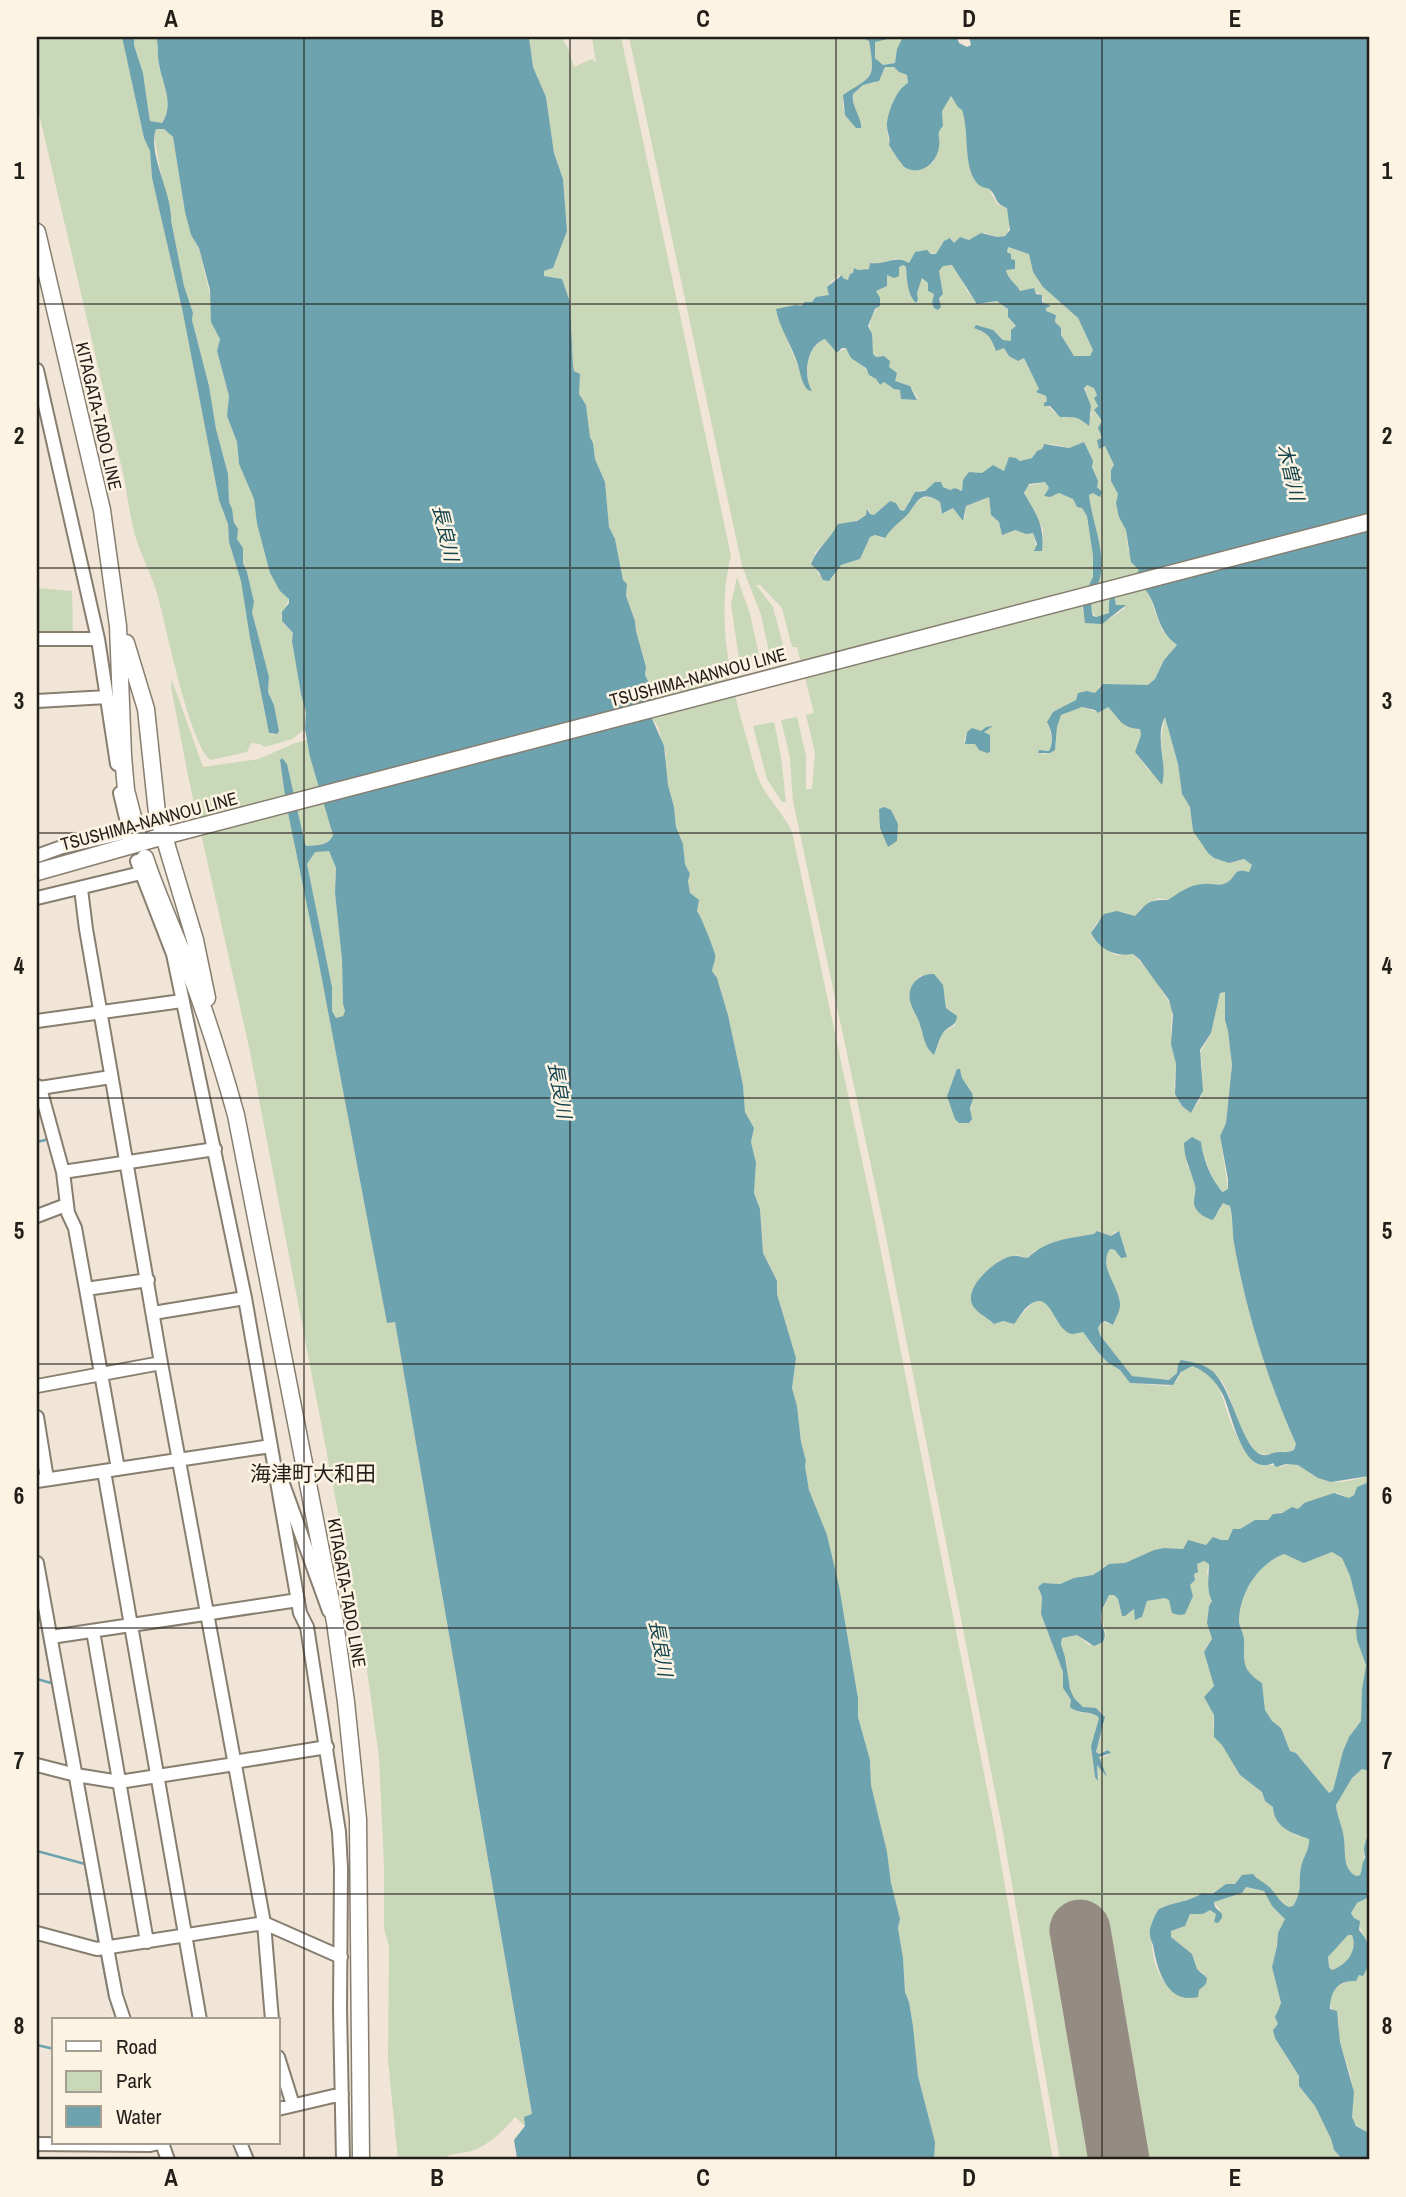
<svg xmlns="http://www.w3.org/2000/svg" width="1406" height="2197" font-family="'Archivo Narrow','Noto Sans JP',sans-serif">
	<rect width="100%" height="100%" fill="#f0e5d6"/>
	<!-- green -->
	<path fill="#c9d8b9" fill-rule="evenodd" d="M37 37H122L144 138 150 151 152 178 183 313 219 500 228 524 229 542 241 580 250 638 269 733 273 735 279 731 274 705 268 692 269 677 252 612 254 602 247 572 243 563V558L237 539 236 525 229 502 228 474 216 429 209 386 192 320 193 313 184 286 171 220V210L163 186 154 135 156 129H164L173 137 185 212 191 235 199 248 220 339 217 352 229 396 227 416 237 442 239 464 254 499 257 524 270 573 289 599 281 616 283 623 293 633 301 694 306 712 305 729 292 739 265 747 260 744 251 743 247 752 211 760C190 746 166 626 158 597 153 578 143 560 137 541 131 522 128 502 125 482L37 105Z
		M134 37H156C159 46 157 55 159 64 162 83 175 104 162 123L150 121 143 73 134 45Z
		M529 37H561L568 48 574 67 592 59 596 63 592 37H621L731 556C715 618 731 686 749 746 752 758 755 771 760 782 768 800 784 814 792 832L875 1221 995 1829 1053 2160H934L935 2142 918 2076 913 2026 909 2002 905 1992 903 1958 898 1928 900 1919 891 1883 887 1852 871 1785 870 1760 858 1717V1698L845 1619 827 1535 809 1490 805 1466 806 1461 801 1442 797 1406 792 1388 796 1358 777 1294V1281L763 1253 760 1209 754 1193 756 1164 751 1142 754 1128 745 1112 743 1085 728 1015 717 978 712 971 714 951 690 893 688 881 690 874 685 864 683 844 676 827 674 807 668 785 664 766 666 755 658 727 651 716 649 683 645 675 646 667 636 631 635 621 626 597 627 584 623 580 615 539 609 528 605 482 595 459 593 443 590 437 586 405 579 394 578 381 580 376 574 371 573 366 570 302 562 279 544 276V271L553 268 567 231 563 179 554 153 546 97 533 67Z
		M629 37H860L867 39C880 62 870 87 845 93 839 109 846 118 861 123L854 110 853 94 863 85 874 83 880 78 885 67H894L899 72 907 75 908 84C889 93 882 132 892 150 896 155 899 158 901 164L933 163C935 157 939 152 939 146 941 137 935 134 943 126L942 111 948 97 950 96 962 110 966 120 971 173 980 185 989 189 997 204 1007 208 1010 223 1007 235 997 237 985 233 969 240 960 237 954 243 951 238 942 244 941 249 936 254 925 251 915 252 909 263 896 258 880 264 870 263 869 269 857 270 854 268 853 273 848 280 839 275 830 283 829 295 812 303 805 302 801 306 776 311C786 336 796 362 807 388L809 387C806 371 807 356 817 342L825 339 837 353 846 348C853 358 866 366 869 375L876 379 879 385 884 382 894 389 900 390 903 399 916 400 918 398 910 386 895 381 889 367V361L884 356 876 357 873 354C870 336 865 318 880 306L876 291 887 286V275L899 276V266L903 265 906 267C907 280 907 294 917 303L918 301 917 293 922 278 928 283 929 292 934 294 932 303 934 308H939L941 305 939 298 943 294 939 271 943 266 948 265 955 267 967 291 980 305 997 301 1008 309 1009 319 1016 326 1011 333V341H1005L996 333 979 330C989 334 993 338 994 349L997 350 1004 348C1013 357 1009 358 1024 358L1040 391 1036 392 1046 396 1047 401 1044 402 1055 413 1064 417 1075 416 1084 420 1092 415 1085 386 1079 384V377L1086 375 1088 380 1086 385 1094 387 1097 393 1094 398 1098 404 1095 413 1102 421 1099 432 1102 438 1099 449 1105 446 1114 465 1115 486 1118 494 1121 519 1126 530 1128 549 1139 570C1127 587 1105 587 1110 611L1107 614 1096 617 1091 611C1090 592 1099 589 1101 574 1104 547 1092 521 1089 495L1093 493 1102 494V493L1097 487 1091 458 1084 442 1069 448 1052 444 1042 445 1043 449 1035 453 1032 458 1020 461 1016 458 1004 471 993 465 982 473 969 472 963 482 962 491 955 488 950 490 943 487 941 482H935L925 491 919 490 908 502V507L904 511 900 510 896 503 890 501 874 515 870 514 868 508 866 515 856 521 837 526 832 537 815 552V556L811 561 819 575 831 579 841 565 860 559 870 537 875 535 883 539C887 535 889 529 893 525 898 520 904 519 908 514 917 501 923 491 940 502L941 513 944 514 953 508 959 515 965 518 966 506 989 497 991 515 999 522 1002 535 1014 530 1033 532 1037 551H1042L1043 529 1025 496 1026 486 1045 482 1049 488 1045 495 1052 496 1059 493 1073 499 1077 507 1082 508 1087 516 1093 556V577L1082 599V609L1088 623 1111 618 1125 608 1116 605 1114 595 1143 587 1149 595 1162 630 1177 645 1164 660 1155 679 1148 685 1100 686 1095 694 1089 691 1072 703 1053 712 1048 720C1049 730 1055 741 1049 751L1042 750 1043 755 1055 749 1057 727 1061 715 1082 707 1100 713 1105 707H1108C1120 720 1120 728 1140 729L1141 735 1135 752 1150 772 1163 761 1161 739 1165 716 1178 764 1182 794 1190 807 1193 831 1208 853 1238 861 1244 859 1252 865 1249 872C1233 867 1237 877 1227 883 1224 884 1220 885 1217 887L1210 884 1168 900 1158 898 1141 908 1135 916 1122 912 1097 922 1093 929 1105 948 1115 955 1133 954 1152 975 1172 1007 1171 1034 1176 1064 1174 1087 1180 1103 1191 1113 1201 1098 1202 1064 1199 1055 1211 1033 1220 993 1225 992 1227 997 1225 1020 1228 1031 1232 1065 1226 1123 1220 1136 1228 1189 1224 1192 1216 1185 1202 1152 1186 1163C1190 1170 1193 1178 1195 1186 1198 1197 1192 1204 1200 1214L1219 1212 1223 1203 1230 1206C1232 1218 1232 1231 1234 1243 1246 1312 1268 1380 1296 1444L1294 1450C1284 1454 1266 1457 1256 1452 1250 1444 1241 1433 1238 1424 1227 1388 1224 1365 1181 1360L1177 1373 1169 1380 1132 1376 1100 1335 1098 1328 1103 1322 1113 1325C1115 1319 1121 1310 1120 1303 1118 1284 1098 1267 1110 1249L1127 1253 1121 1244 1120 1234 1116 1231 1111 1236 1098 1231 1095 1234 1034 1251 1028 1258 1016 1255 979 1312 994 1324 1003 1321 1014 1324C1032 1303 1041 1286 1057 1321L1082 1331 1097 1351 1107 1362 1120 1370 1130 1383 1168 1386 1176 1382 1185 1367C1218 1360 1224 1407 1232 1426 1237 1436 1246 1457 1256 1463 1264 1469 1272 1462 1281 1467 1300 1457 1311 1478 1329 1481 1341 1484 1357 1479 1369 1476V1482L1357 1487 1354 1495 1349 1498 1337 1493 1304 1503 1298 1509 1273 1514 1268 1520H1255L1240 1529H1233L1228 1540 1206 1545 1186 1542 1183 1549 1165 1548 1154 1550 1125 1563 1105 1566 1093 1575 1074 1578 1060 1584 1047 1583 1039 1591 1042 1597 1041 1614 1063 1672V1688L1078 1712 1094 1714 1099 1718 1091 1746 1095 1777 1099 1779 1097 1765 1107 1777 1098 1759 1109 1755 1106 1750 1099 1754 1096 1752 1105 1719C1103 1708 1093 1709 1083 1707 1067 1696 1068 1677 1066 1660 1064 1652 1060 1646 1062 1638L1077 1635 1089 1645 1103 1642 1106 1635 1101 1614 1109 1595H1114L1118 1599 1122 1616H1125L1134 1609 1138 1620 1142 1617 1147 1601 1165 1598 1188 1605 1193 1596 1190 1585 1195 1579 1194 1574 1196 1564 1204 1561 1209 1564 1207 1572 1212 1601 1209 1606 1207 1623 1212 1640 1204 1652 1214 1686 1204 1697 1214 1715 1213 1726 1240 1775 1262 1792 1265 1801 1273 1807 1277 1818 1295 1835 1309 1839C1310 1849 1303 1857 1301 1867 1298 1881 1303 1891 1293 1906L1289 1907C1279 1902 1277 1896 1271 1889 1266 1884 1260 1882 1256 1876L1242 1875 1235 1884H1226L1211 1894 1202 1893C1190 1902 1172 1902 1159 1909 1141 1936 1156 2003 1197 1997L1203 1973 1197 1969 1192 1954 1171 1937V1931L1184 1926 1190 1914 1210 1910 1216 1914 1220 1910 1214 1902 1242 1893 1246 1887 1264 1891 1285 1919 1278 1933 1277 1945 1272 1967 1281 2003 1276 2013 1277 2020 1288 2059 1299 2076V2086L1315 2106 1331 2139 1334 2151 1343 2160H1060L1002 1827 883 1222 793 801 790 758 781 720 797 717 806 756V789H812L815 753 806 715 814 713 797 647H792L782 608 760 585H756L773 607 784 649 769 652 761 615 742 566ZM986 727 984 732 986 753 975 744 964 742 967 732 981 731ZM921 975 945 997 946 1008 952 1012 955 1025 943 1033 934 1055C925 1045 924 1037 920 1025 914 1006 902 992 921 975ZM961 1072 962 1078 972 1093 971 1113 947 1096 956 1073Z
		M889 37 905 38 897 49 895 63 883 65 875 58V42Z
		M1008 247 1029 254 1033 272 1043 287 1078 318 1093 350 1090 356H1074L1062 338 1061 330 1055 322 1056 314H1050L1046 311V308L1051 306 1044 304 1042 295 1030 289 1020 291 1008 278 1006 270 1015 269V261L1011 259 1010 253 1007 251Z
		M737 577 750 614 759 655 739 659 731 604Z
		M37 588 72 591 73 636H37Z
		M172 680 203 767 259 759 295 743 307 740 333 835C329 846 317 845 306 846L304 844 287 764 281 758 280 761 286 803 320 969 387 1322H395L532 2115 525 2126 515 2117C504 2130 488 2146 471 2151 462 2154 452 2152 445 2158L398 2160 388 2060 389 1947 384 1928V1866L379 1757 363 1642 249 1047 188 776 171 687Z
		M774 722 781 757 786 802H782L767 779 753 726Z
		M315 851H329L336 868 335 893 342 960 343 1004 345 1011 343 1016 336 1018 332 1011V987L307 864Z
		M1332 1552 1342 1558 1350 1576 1359 1611 1356 1630 1366 1664 1362 1689 1361 1721 1349 1737 1343 1751 1333 1790 1329 1793 1296 1753 1290 1751 1281 1728 1272 1721 1265 1710 1262 1683C1239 1668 1246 1662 1244 1640 1244 1633 1238 1627 1239 1619 1242 1591 1257 1564 1284 1554L1306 1562Z
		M1362 1769 1369 1771V1829L1367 1831 1362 1872 1360 1875 1356 1876C1342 1868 1346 1853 1344 1839 1343 1827 1337 1817 1336 1805L1352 1778Z
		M1369 1897V1948C1365 1937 1361 1930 1357 1919H1354L1351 1913 1357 1903Z
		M1348 1935H1352C1358 1950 1347 1965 1332 1970L1329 1967 1328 1957Z
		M1369 1963V2133C1363 2129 1356 2127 1353 2120 1350 2111 1354 2102 1353 2093 1353 2076 1344 2058 1340 2041 1338 2034 1340 2026 1338 2020 1335 2010 1327 2007 1330 1996 1334 1981 1363 1982 1369 1963Z"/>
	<!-- water -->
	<path fill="#6da2af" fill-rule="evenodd" d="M122 37H134V45L143 73 149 115 150 121 162 123C175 104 162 83 159 64 157 55 159 46 156 37H529L533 67 546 97 554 153 563 179 567 231 553 268 544 271V276L562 279 570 302 573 366 574 371 580 374 579 394 586 405 590 437 593 443 595 459 605 482 609 527 615 539 623 580 627 584 626 596 635 621 636 631 646 667 645 675 649 683 651 716 664 746 668 785 674 807 676 827 683 844 685 864 690 874 688 881 690 893 699 900 697 911C700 914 713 947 715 954 716 960 713 965 712 971L717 978 728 1015 743 1085 745 1112 754 1128 751 1142 756 1163 754 1193 760 1209 763 1253 777 1281V1294L796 1358 792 1388 797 1406 801 1442 806 1461 805 1466 809 1490 827 1535 839 1586 858 1698V1717L870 1760 871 1785 887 1852 891 1883 900 1919 898 1928 903 1958 905 1992 909 2002 913 2026 918 2076 935 2142 934 2160H519L517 2158 514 2140 525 2126 524 2117 532 2114 395 1322 387 1323 320 969 286 803 280 760 282 758 287 764 305 844 306 846C317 845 329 846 333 835L310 757 305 729 306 712 301 694 292 641 293 633 282 621V612L289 603V599L280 591 270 573 257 524 254 499 239 464 237 442 227 416 229 396 217 351 220 339 211 322 210 290 199 248 191 235 185 212 173 137 164 129H156C147 153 173 196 171 220L184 286 193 313 192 320 209 386 216 429 228 474 229 502 232 509 234 522 238 529 237 539 243 548V563L247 572 254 602 252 612 269 677 268 692 274 705 279 731 277 734 269 733 250 638 241 581 229 542 228 524 219 500 183 313 152 178 150 151 144 138ZM329 851 336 868 335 893 342 960 343 1004 345 1011 343 1016 336 1018 332 1011V987L307 864 315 852Z
		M860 37H896L875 42V58L883 65 895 63 897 49 903 37H957L959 43 967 47 971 45 969 37H1369V1476L1331 1482 1318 1478 1298 1465 1286 1464 1276 1467 1273 1463C1242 1478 1232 1412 1223 1395 1216 1381 1206 1371 1192 1366L1181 1372 1173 1385 1130 1383 1120 1370 1107 1362 1097 1351 1083 1332 1073 1334C1053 1332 1052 1286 1028 1306 1023 1310 1019 1318 1014 1324L1003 1321 994 1324C986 1316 972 1311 971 1300 969 1284 993 1263 1006 1258 1014 1254 1020 1257 1028 1258 1045 1240 1071 1238 1094 1234L1097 1231 1111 1236 1119 1231 1127 1257 1121 1258 1115 1250 1110 1249C1098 1267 1118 1284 1120 1303 1121 1310 1115 1319 1113 1325L1105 1321 1101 1323 1098 1328 1100 1335 1132 1376 1169 1380 1177 1373 1178 1364 1181 1360C1192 1362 1202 1363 1211 1370 1232 1385 1242 1452 1263 1455 1268 1456 1273 1452 1279 1452 1286 1452 1287 1453 1294 1450L1296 1444C1268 1381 1246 1312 1234 1243 1232 1231 1233 1218 1230 1206L1223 1203 1213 1220C1206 1218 1199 1215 1195 1207 1192 1200 1197 1193 1195 1186 1191 1170 1184 1159 1184 1143L1192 1137 1201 1142C1202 1156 1212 1182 1223 1192L1228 1189V1179L1220 1136 1226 1123 1232 1065 1228 1031 1225 1020V992L1220 993 1211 1033 1200 1050 1203 1091 1191 1113 1182 1106 1175 1094 1176 1064 1171 1044 1173 1015 1169 1000 1140 960 1133 954C1115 957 1100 950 1091 933L1104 914 1117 911 1135 916C1148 902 1148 900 1168 900 1179 893 1190 884 1204 884 1213 883 1217 887 1226 883 1237 878 1232 867 1249 872L1252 865 1244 859 1229 863 1214 858 1208 853 1193 831 1190 807 1182 794 1178 764 1165 717C1154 738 1168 763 1162 785L1135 752 1141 735 1140 729C1120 728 1120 719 1108 707L1098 713 1095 710 1082 707 1061 715 1057 727 1055 750 1050 753H1038L1039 750 1049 751C1054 743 1052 730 1047 722L1053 712 1076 700 1078 693 1087 691 1095 693 1103 684 1148 685 1155 679 1164 660 1177 645C1153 627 1160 605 1143 587L1114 595 1116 605H1126L1102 624 1085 623 1082 599 1093 577V556L1087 516 1082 508 1077 507 1073 499 1059 493 1050 497 1044 496 1049 488 1045 482 1029 484 1024 493C1036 514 1045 525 1042 551H1034L1037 544 1033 533 1026 534 1015 530 1002 535 999 522 991 515 989 497 966 506 963 521 953 508 942 514 940 502C917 487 917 507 904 518 896 525 891 529 885 538L875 535 870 537 860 559 841 565 829 581 823 580 819 572 811 564C817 548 829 541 838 524L857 521 866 515 867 509 870 514 874 515 890 501 896 503 900 510 904 511 915 492 925 491 935 482H941L943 487 950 490 955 488 962 491 963 480 969 472 982 473 993 465 1004 471 1009 457 1016 458 1020 461 1032 458 1037 451 1042 449 1044 444 1069 448 1084 442 1093 461 1092 467 1098 481 1097 487 1102 492 1100 497 1093 493 1089 495C1092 521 1104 546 1101 573 1099 589 1087 599 1093 616L1096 617 1109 613C1108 578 1122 594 1139 570L1131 562 1126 530 1119 517 1116 503 1118 494 1111 481V470L1114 465 1105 446 1099 449 1097 440 1102 438 1098 428 1102 421 1094 410 1098 406 1094 398 1097 395 1094 388 1087 385 1084 388 1091 406 1089 426C1075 415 1077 418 1060 417L1050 406H1044V403L1047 401 1046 396 1036 392 1039 389 1024 358 1018 361 1009 356 1004 348 996 351C991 338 989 333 974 328L976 325 993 330 1003 340 1011 341V330L1016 326 1008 317V309L997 301 977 304 952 265 943 266 939 271 943 294 939 298 941 307 938 310 934 308 932 303 934 294 928 291V283L922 278 917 293 918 300 916 303C907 294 907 280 906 267L903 265 899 267V276L894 278 887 275V286L876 291 880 298V306L875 309 868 326 872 334 873 354 876 357 884 356 890 361 889 367 897 373 895 381 910 386 917 400 901 399 900 390 894 389 884 382 880 385 876 379 869 375 866 368 851 358 846 348H842L837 353 825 339C806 345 803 377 812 391 810 391 808 390 807 389 801 382 800 370 797 362 791 344 779 327 776 309L796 305 801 306 805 302H812L816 297 829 295 827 287 842 275 843 278 848 280 850 274 853 273 854 268 858 270 869 269 870 263C888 265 895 254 909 263L915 252 927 250 931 254H936L944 241 950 238 954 243 960 237 969 240 981 233 997 237 1005 236 1010 230 1007 208C992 202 999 197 989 189 987 188 981 187 979 185 962 170 970 132 962 110L958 107 951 96 942 111 943 126C935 134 941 137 939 147 937 162 922 176 906 168 902 166 892 150 889 145 891 137 886 131 887 123 889 109 896 90 908 83L907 75 899 72 894 67H885L879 81 863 85 853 94C851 107 862 117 861 128H856L845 115 843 95C872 76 876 80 869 41ZM1008 247 1029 254 1033 272 1043 287 1078 318 1093 350 1090 356H1074L1061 335V328L1055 322 1056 315 1046 311V308L1051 306 1042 302V295L1036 294 1034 288 1020 291C1016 283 1008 280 1006 270L1015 269V260L1011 259V254L1007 252Z
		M993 726 984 732 990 735V752L987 753 979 750 975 744H965L967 732 972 728 981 731 986 727Z
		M884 807 891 810 898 824 897 841 888 847 880 828 879 809Z
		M934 974 943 985 946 1008 957 1016C956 1027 949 1025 943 1033 939 1039 937 1048 934 1055 924 1047 924 1036 920 1025 918 1017 913 1011 911 1004 905 987 918 973 934 974Z
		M957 1069H960L962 1078 972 1093 973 1099 970 1108 972 1119 969 1123H959L955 1119 947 1096Z
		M1369 1482V1771L1362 1769 1352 1778 1336 1805C1337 1817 1343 1827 1344 1839 1346 1853 1342 1868 1356 1876L1360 1875C1363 1869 1361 1864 1365 1858L1364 1848 1369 1829V1897L1357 1903 1351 1913 1354 1918 1360 1921 1359 1930C1371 1942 1373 1960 1363 1976L1359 1975 1356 1981C1337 1980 1330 1992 1330 2009L1337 2011 1340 2042 1354 2092 1352 2117 1356 2126 1369 2133V2160H1343L1334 2150 1331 2139 1315 2106 1299 2086V2076L1275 2038 1273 2030 1278 2024 1275 2017 1281 2003 1272 1967 1277 1946 1278 1933 1285 1919 1272 1906 1264 1891 1246 1887 1242 1893 1214 1902 1215 1907 1222 1914V1918L1218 1923 1214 1922 1216 1914 1210 1910 1203 1914H1190L1185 1926 1171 1931V1937L1192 1954 1197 1969 1207 1978 1206 1984 1199 1990 1198 1997C1166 2005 1157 1968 1153 1945 1151 1940 1149 1935 1150 1929 1152 1922 1155 1914 1159 1909 1172 1902 1190 1902 1202 1893L1212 1894 1226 1884H1235L1242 1875 1253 1874C1258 1880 1262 1881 1268 1886 1276 1892 1278 1902 1289 1907L1293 1906C1303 1891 1298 1881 1301 1867 1303 1857 1310 1849 1309 1839 1291 1833 1274 1827 1273 1807L1265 1801 1262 1792 1240 1775 1222 1745 1214 1737V1715L1204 1697 1214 1686 1204 1652 1212 1639 1207 1623 1209 1606 1212 1601C1206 1590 1209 1575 1209 1564L1204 1561 1197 1564 1198 1572 1194 1574 1195 1580 1190 1585 1193 1596 1185 1614 1179 1615 1172 1613 1169 1600 1165 1598 1147 1601 1142 1617 1135 1620 1134 1609 1125 1616H1122L1118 1599 1114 1595H1109C1106 1603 1100 1610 1101 1618 1101 1629 1108 1631 1103 1642L1094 1646 1077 1635 1062 1638 1061 1644 1065 1657 1070 1689 1074 1698 1083 1707 1096 1708 1105 1717 1096 1752 1099 1754 1108 1750 1111 1753 1099 1757 1107 1777 1097 1765 1098 1781 1095 1777 1091 1746 1099 1718C1093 1710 1079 1715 1070 1707L1071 1700 1063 1688V1672L1041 1614 1042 1597 1038 1587 1043 1583 1060 1584 1074 1578 1093 1575 1109 1564 1125 1563 1154 1550 1164 1548 1183 1549 1188 1540 1206 1545 1213 1537 1221 1540H1228L1233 1529H1240L1255 1520H1268L1273 1514 1282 1513 1292 1507 1298 1509 1304 1503 1334 1493 1349 1498 1354 1495 1357 1487ZM1332 1552 1342 1558 1350 1576 1359 1611 1356 1630 1357 1640 1366 1665 1362 1689 1361 1721 1349 1737 1343 1751 1333 1790 1329 1793 1296 1753 1290 1751 1281 1728 1272 1721 1265 1710 1262 1683C1240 1669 1245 1661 1244 1640 1244 1633 1238 1626 1239 1619 1241 1591 1258 1564 1284 1554L1304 1563ZM1348 1935H1352C1358 1950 1347 1965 1332 1970L1329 1967 1328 1957Z"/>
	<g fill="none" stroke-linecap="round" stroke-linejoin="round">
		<!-- stream -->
		<path stroke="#6da2af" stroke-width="2.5" d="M37 1142 49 1139
			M38 1607 68 1768
			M37 1679 51 1683
			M70 1778 99 1944
			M37 1851 85 1864
			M101 1953 109 1996 117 2020
			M37 2045 54 2049
			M154 2150H158L161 2160"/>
		<!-- runway -->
		<path stroke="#948c82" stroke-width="61" d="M1080 1930 1119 2160"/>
		<!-- minor casing -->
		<g stroke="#877e70" stroke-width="16">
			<path id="minor" d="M37 370 98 639 117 764
				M37 639H98
				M37 701 107 697
				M120 793 132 843
				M37 856 59 848 128 832
				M137 861 173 954 245 1298 300 1613 307 1627 339 1832 341 1868 340 2009 343 2160
				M81 889 86 929 161 1363 264 1923 272 2020
				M37 898 141 873
				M37 1021 182 1001
				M37 1086 40 1088 111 1077
				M40 1088 63 1172 68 1213 75 1228 86 1289 148 1280
				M63 1172 215 1149
				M37 1216 66 1205
				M86 1289 118 1469
				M153 1313 245 1298
				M37 1386 161 1363
				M37 1417 47 1479
				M104 1471 200 2020
				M37 1481 271 1446
				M283 1484 329 1611
				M37 1563 107 1948 116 1996 124 2020
				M93 1631 147 1942
				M51 1637 298 1600
				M234 1762 327 1747
				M37 1765 76 1775 119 1782 235 1764
				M37 1933 97 1949 264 1923 341 1957
				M278 2057 293 2105
				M278 2109 342 2094
				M162 2143 168 2160
				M240 2143 247 2160
				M37 2144 150 2145 159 2143"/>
		</g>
		<!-- major casing -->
		<g stroke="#877e70" stroke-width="19">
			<path id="major" d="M37 232 102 510 118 626 123 756 126 790 137 833
				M126 643 146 709 157 813 195 940 207 998
				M145 858C157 895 174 931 188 967 207 1016 222 1065 236 1115L335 1622 346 1702 358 1819 361 2160
				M37 872 164 836 1369 522"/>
		</g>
		<!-- minor -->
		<use href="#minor" stroke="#fff" stroke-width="12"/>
		<!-- major -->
		<use href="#major" stroke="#fff" stroke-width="16"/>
	</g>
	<!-- grid -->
	<path fill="none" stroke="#221e19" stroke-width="2" stroke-opacity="0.55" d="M304 37V2160M570 37V2160M836 37V2160M1102 37V2160M37 304H1369M37 568H1369M37 833H1369M37 1098H1369M37 1364H1369M37 1628H1369M37 1894H1369"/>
	<g text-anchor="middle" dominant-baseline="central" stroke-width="5" stroke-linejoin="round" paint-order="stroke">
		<!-- street labels -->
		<g font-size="18" fill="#221e19" stroke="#fdf3e3">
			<text transform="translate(99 416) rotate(77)">KITAGATA-TADO LINE</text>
			<text transform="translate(698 677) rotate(-15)">TSUSHIMA-NANNOU LINE</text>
			<text transform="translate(149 821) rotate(-15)">TSUSHIMA-NANNOU LINE</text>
			<text transform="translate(347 1593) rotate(80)">KITAGATA-TADO LINE</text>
		</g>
		<!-- water labels -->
		<g font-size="19" font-style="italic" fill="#14454f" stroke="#fdf3e3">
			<text transform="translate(1291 472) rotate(76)">木曽川</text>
			<text transform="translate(446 533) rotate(77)">長良川</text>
			<text transform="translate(560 1090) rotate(80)">長良川</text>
			<text transform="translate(661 1648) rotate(80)">長良川</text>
		</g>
		<!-- quarter labels -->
		<g font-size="21" fill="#221e19" stroke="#fdf3e3">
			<text x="313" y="1473">海津町大和田</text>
		</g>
	</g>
	<!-- border -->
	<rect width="1406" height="2197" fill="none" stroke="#fdf3e3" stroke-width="77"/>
	<!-- legend -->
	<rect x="52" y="2018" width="228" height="126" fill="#fdf3e3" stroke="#a59e92" stroke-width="2"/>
	<rect x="66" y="2041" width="35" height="10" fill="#ffffff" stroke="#a59e92" stroke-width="2"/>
	<text x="116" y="2054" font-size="21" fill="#221e19">Road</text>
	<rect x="66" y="2071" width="35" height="21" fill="#c9d8b9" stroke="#a59e92" stroke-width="2"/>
	<text x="116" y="2088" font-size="21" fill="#221e19">Park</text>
	<rect x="66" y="2106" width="35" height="21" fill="#6da2af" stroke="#a59e92" stroke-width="2"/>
	<text x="116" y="2124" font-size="21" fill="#221e19">Water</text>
	<rect x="38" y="38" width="1330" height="2120" fill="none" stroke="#221e19" stroke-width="2.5"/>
	<g font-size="23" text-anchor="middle" font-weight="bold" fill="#221e19">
		<text x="171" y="27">A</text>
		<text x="437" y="27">B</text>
		<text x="703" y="27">C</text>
		<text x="969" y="27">D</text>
		<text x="1235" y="27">E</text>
		<text x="19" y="179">1</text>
		<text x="1387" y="179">1</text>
		<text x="19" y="444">2</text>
		<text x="1387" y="444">2</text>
		<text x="19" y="709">3</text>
		<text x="1387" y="709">3</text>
		<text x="19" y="974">4</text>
		<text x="1387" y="974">4</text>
		<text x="19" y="1239">5</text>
		<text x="1387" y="1239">5</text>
		<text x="19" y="1504">6</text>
		<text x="1387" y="1504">6</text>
		<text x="19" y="1769">7</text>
		<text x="1387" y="1769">7</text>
		<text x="19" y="2034">8</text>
		<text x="1387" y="2034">8</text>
		<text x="171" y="2186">A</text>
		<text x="437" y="2186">B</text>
		<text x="703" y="2186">C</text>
		<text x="969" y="2186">D</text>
		<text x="1235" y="2186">E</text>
	</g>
</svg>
